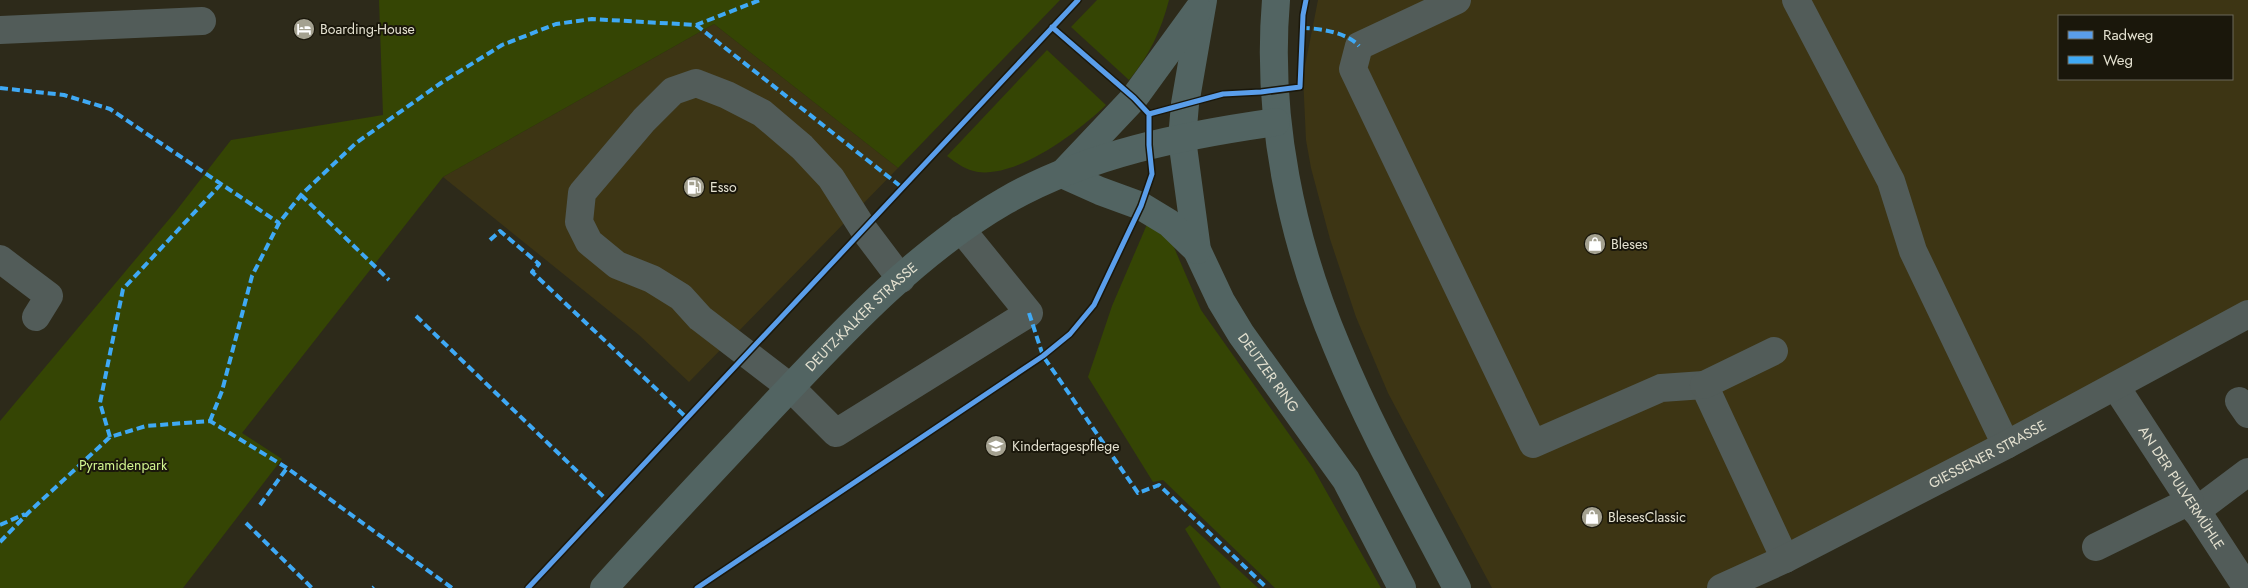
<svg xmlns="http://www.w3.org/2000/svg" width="2248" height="588" font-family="Jost,sans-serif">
	<rect width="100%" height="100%" fill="#2d2a1a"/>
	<!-- built -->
	<path fill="#3d3514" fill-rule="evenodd" d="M1318 0H2248V315L1706 588H1492L1388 393 1356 317 1330 239 1311 168 1306 140 1303 76ZM2059 16H2232V79H2059Z
		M714 24 898 168 689 382 639 335 443 177Z"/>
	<!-- green -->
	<path fill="#354504" d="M379 0H1060L898 168 714 24 443 177 242 433 282 459 183 588H0V421L176 211 231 140 383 115Z
		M1097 0H1169C1161 31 1149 56 1129 80L1071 27Z
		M1047 50 1106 105C1078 132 1019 177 978 172 966 170 956 163 947 156Z
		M1148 222 1160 230 1173 245 1201 310 1313 468 1381 588H1275L1163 480 1153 482 1088 377 1112 306Z
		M1190 525 1258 588H1221L1185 529Z"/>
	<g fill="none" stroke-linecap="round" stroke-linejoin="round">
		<!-- minor -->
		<g stroke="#525c59" stroke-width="28">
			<path d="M1457 0 1359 46 1353 69 1533 444 1661 388 1704 385 1785 559"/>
			<path d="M1796 0 1891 181 1913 251 2006 445"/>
			<path d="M0 30 202 21"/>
			<path d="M0 259 49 296 36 317"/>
			<path d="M901 279 864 230 831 178 802 147 762 113 727 95 696 83 673 91 644 120 582 193 579 222 589 242 617 265 652 279 681 297 700 318 790 387 836 433 1029 313 961 229"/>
			<path d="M1704 385 1774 351"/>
			<path id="s1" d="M2116 387 2247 588"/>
			<path d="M2239 401 2248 414"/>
			<path d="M2196 511 2248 472"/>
			<path d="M2096 547 2190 501"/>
			<path id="s2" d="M1721 588 1785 559 2006 445 2248 314"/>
		</g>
		<!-- major -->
		<g stroke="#526462" stroke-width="28">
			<path id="s3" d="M1203 0 1185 104 1182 139 1197 250 1221 301 1241 334 1346 480 1402 588"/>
			<path d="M1276 0C1266 118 1291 238 1337 347 1371 430 1416 509 1457 588"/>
			<path d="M1065 171 1134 98 1198 10"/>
			<path d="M1062 174 1100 191 1141 206 1169 223 1197 250"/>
			<path id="s4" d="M604 588C659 527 715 468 771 408 842 333 915 253 1005 201 1087 154 1184 135 1276 122"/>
		</g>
		<!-- quiet -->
		<path stroke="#3fa9f5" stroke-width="4" stroke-dasharray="8 4" stroke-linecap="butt" d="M696 25 904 189
			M1302 28C1320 28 1348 33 1359 46
			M0 88 64 95 110 109 279 223
			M301 195 389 280
			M490 240 500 231 539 264 532 272 688 419
			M1029 313 1043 356 1138 493 1159 485 1267 588
			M416 316 609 502
			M210 421 222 391 252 276 279 223 301 195 356 143 441 83 502 45 556 24 592 19 696 25 760 0
			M110 437 100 403 123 289 221 184
			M260 505 287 468
			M246 523 312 588
			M0 525 25 514
			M0 542 29 512 110 437 146 426 210 421 287 468 452 588
			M373 588 374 587"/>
		<!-- cycleway casing -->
		<g stroke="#1a170b" stroke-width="8">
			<path id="cycleway" d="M1149 114 1223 94 1261 92 1300 87 1303 15 1306 0
				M528 588 1078 0
				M697 588 1043 356 1070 334 1094 305 1141 206 1152 174 1149 145V114L1134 98 1052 27"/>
		</g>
		<!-- cycleway -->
		<use href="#cycleway" stroke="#5a9eea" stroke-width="5"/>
	</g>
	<!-- icons -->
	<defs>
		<g id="hotel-disc" transform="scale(1.125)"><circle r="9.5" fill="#a4a190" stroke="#1a170b"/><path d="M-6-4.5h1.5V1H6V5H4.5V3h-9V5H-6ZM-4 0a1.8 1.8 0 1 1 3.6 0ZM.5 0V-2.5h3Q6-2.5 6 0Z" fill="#fff"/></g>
		<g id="fuel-disc" transform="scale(1.125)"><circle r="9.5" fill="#a4a190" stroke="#1a170b"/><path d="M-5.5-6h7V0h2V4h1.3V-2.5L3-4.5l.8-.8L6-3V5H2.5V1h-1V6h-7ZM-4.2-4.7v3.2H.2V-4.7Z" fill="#fff"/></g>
		<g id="shop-disc" transform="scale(1.125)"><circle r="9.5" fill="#a4a190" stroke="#1a170b"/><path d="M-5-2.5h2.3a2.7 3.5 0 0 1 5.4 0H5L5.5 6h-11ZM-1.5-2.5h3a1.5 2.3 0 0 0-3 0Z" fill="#fff"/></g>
		<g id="school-disc" transform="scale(1.125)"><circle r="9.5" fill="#a4a190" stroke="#1a170b"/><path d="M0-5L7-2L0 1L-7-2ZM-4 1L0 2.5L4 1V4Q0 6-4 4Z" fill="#fff"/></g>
	</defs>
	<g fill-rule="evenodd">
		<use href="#hotel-disc" x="304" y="29"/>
		<use href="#fuel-disc" x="694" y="187"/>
		<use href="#shop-disc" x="1595" y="244"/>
		<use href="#school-disc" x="996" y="446"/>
		<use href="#shop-disc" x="1592" y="517"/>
	</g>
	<g text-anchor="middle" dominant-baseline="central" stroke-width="4" stroke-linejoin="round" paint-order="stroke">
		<!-- poi labels -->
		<g font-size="14" fill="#e4e1d0" stroke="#1a170b" text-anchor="start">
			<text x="320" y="29">Boarding-House</text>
			<text x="710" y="187">Esso</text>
			<text x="1611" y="244">Bleses</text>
			<text x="1012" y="446">Kindertagespflege</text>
			<text x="1608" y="517">BlesesClassic</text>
		</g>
		<!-- street labels -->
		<g font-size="14" fill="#e4e1d0" stroke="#1a170b">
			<text stroke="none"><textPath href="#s4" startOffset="374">DEUTZ-KALKER STRASSE</textPath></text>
			<text stroke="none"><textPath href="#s3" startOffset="395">DEUTZER RING</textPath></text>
			<text stroke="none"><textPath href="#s2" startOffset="298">GIESSENER STRASSE</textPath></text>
			<text stroke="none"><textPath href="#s1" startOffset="120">AN DER PULVERMÜHLE</textPath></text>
		</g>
		<!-- park labels -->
		<g font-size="14" fill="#d1f48f" stroke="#1a170b">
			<text x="123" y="465">Pyramidenpark</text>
		</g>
	</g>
	<!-- legend -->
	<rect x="2058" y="15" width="175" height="65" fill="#1a170b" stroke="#6b685a"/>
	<rect x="2068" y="31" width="25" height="8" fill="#5a9eea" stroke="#6b685a"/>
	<text x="2103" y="40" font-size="15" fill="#e4e1d0">Radweg</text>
	<rect x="2068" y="56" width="25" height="8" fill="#3fa9f5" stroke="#6b685a"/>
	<text x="2103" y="65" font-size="15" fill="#e4e1d0">Weg</text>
</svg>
